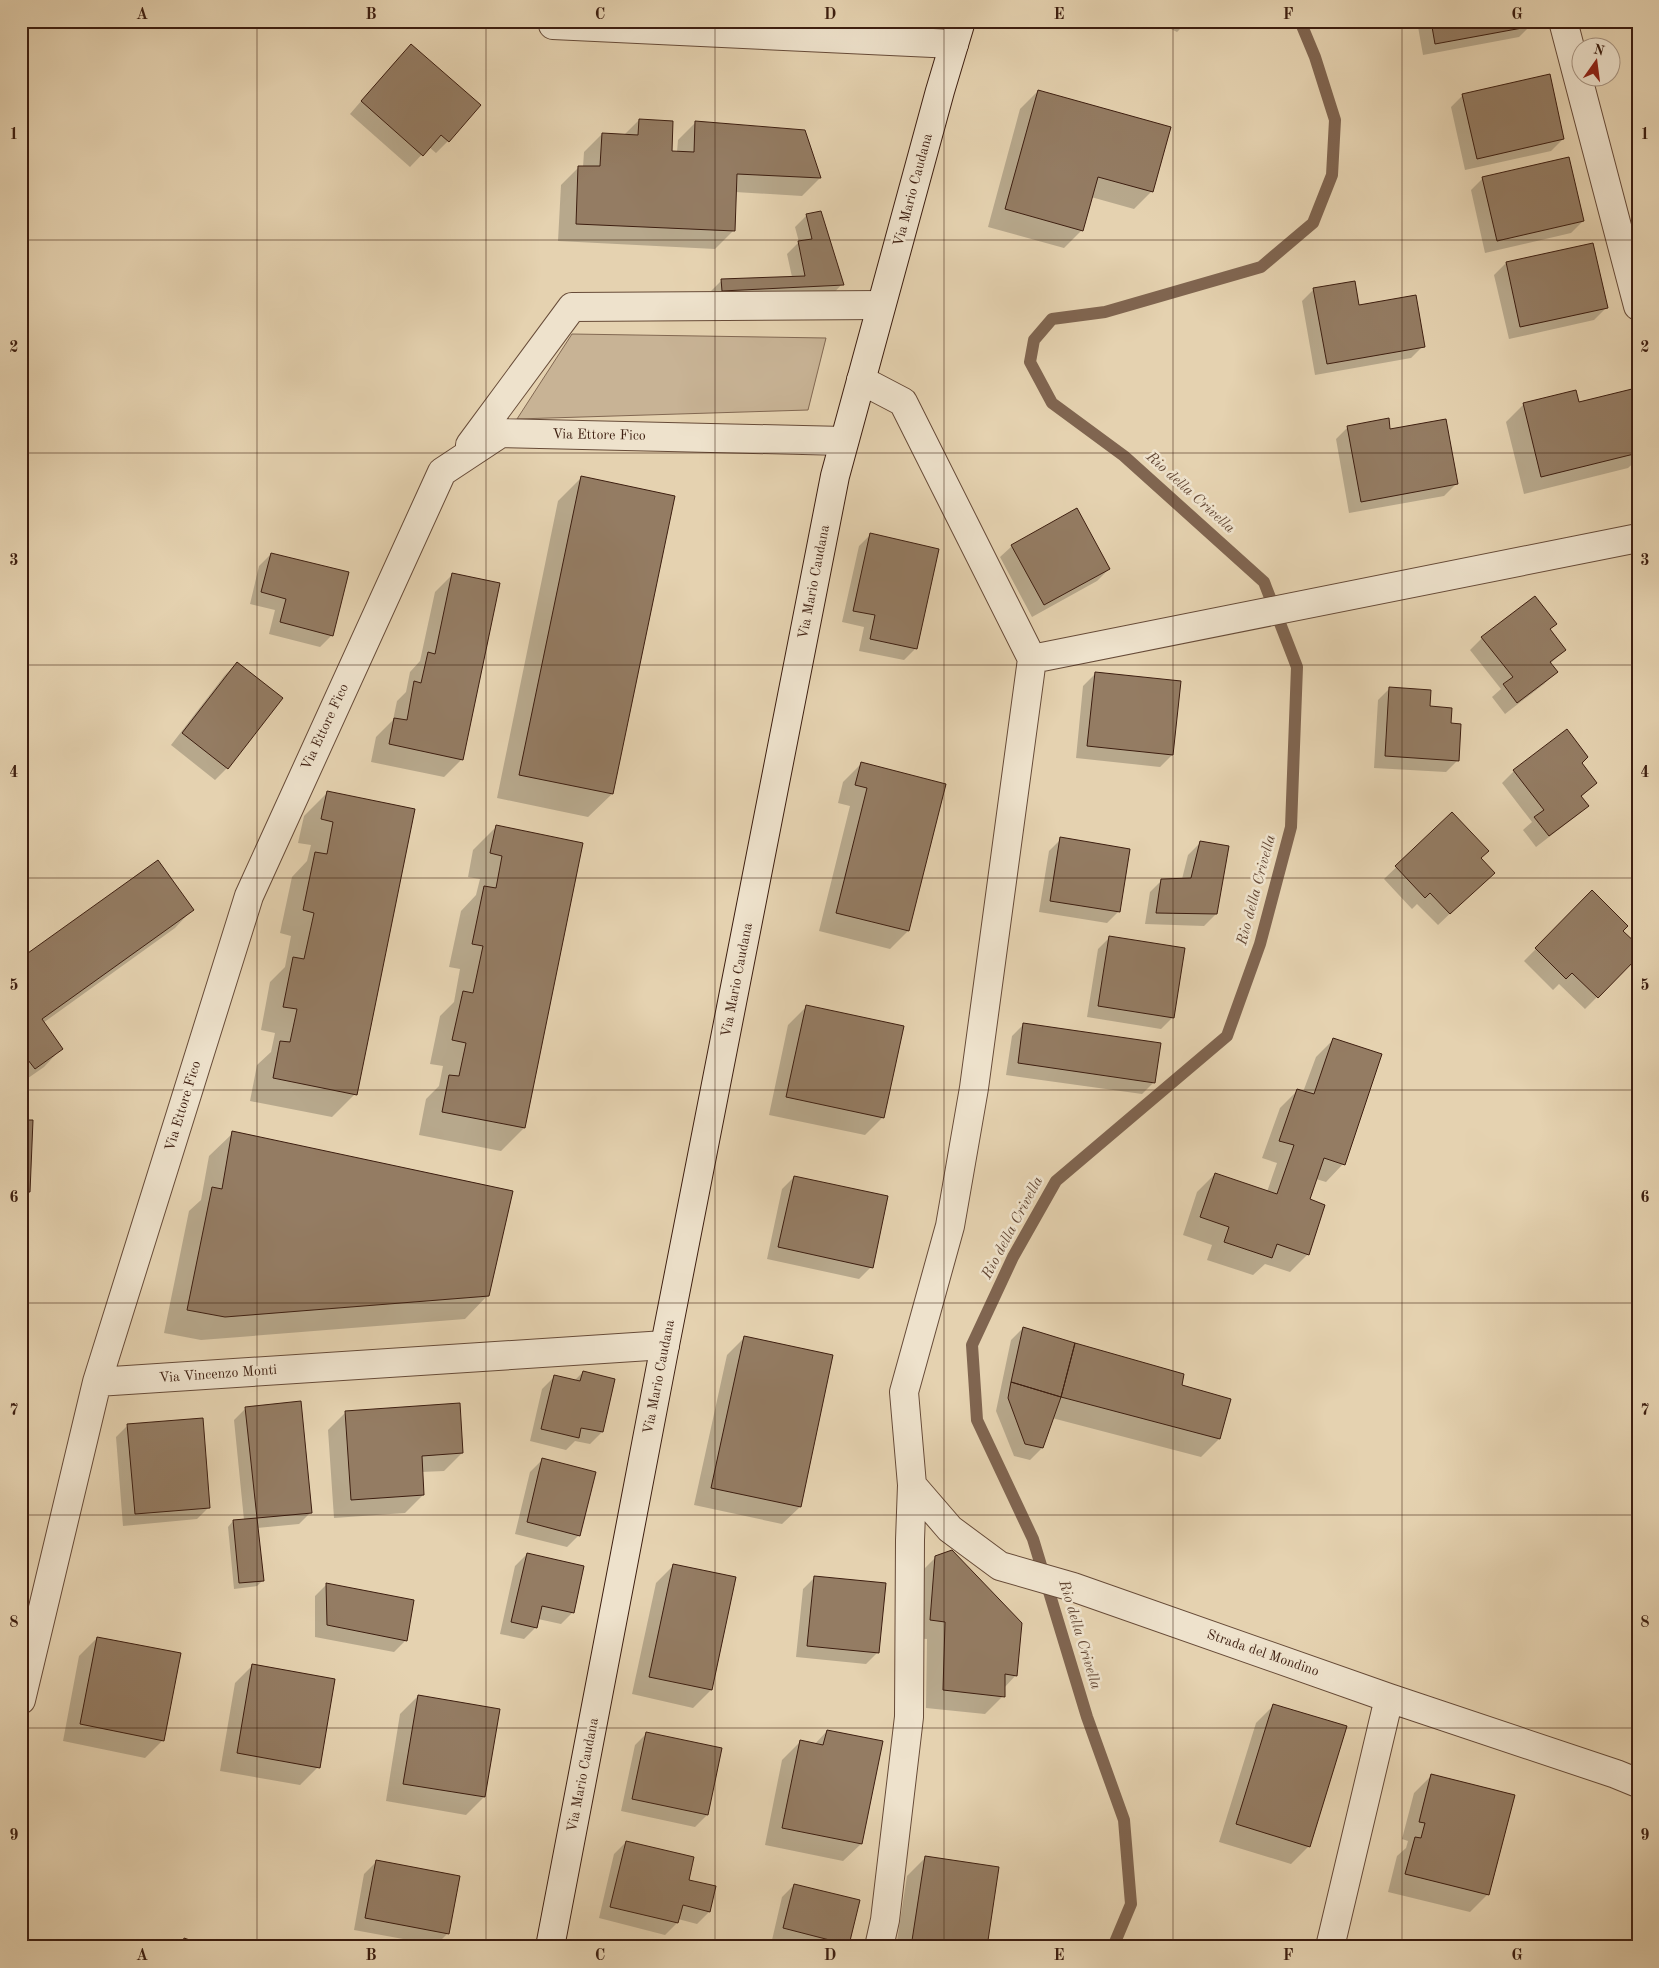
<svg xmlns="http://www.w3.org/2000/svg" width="1659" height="1968" font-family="'Old Standard TT',serif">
	<rect width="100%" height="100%" fill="#e5d2b0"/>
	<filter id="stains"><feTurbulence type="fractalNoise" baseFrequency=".004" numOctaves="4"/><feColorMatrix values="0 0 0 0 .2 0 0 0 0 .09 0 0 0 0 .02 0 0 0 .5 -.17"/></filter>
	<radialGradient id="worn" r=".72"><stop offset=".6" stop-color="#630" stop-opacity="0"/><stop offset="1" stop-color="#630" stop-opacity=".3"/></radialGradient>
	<!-- green -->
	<path fill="#c8b395" stroke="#826852" d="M572 334 826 338 808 410 517 419Z"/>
	<!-- shadow -->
	<path fill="#0003" d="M1155 21H1188L1177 32Z
		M1417 21H1531V25L1519 37 1423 55Z
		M399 57 448 141 436 153 429 147 410 167 350 114Z
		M1038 91 1152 191 1134 209 1091 197 1082 230 1064 248 988 227 1020 109Z
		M1463 95 1563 139 1551 151 1465 170 1451 107Z
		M639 120 671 152H677L678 140 696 122 820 178 802 196 735 192 733 231 715 249 558 241 561 185 579 167H583L584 152 602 134 624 135Z
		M1483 178 1583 221 1571 233 1485 253 1471 190Z
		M807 215 842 284 831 296 711 303 710 292 722 280 792 277 787 254 799 242 795 227Z
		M1506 263 1606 308 1594 320 1509 339 1494 275Z
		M1314 289 1358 306 1423 346 1411 358 1315 375 1302 301Z
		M1524 404 1638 416V459L1628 468 1524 494 1506 422Z
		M1348 427 1389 431 1456 484 1444 496 1349 513 1336 439Z
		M581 478 673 497 612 794 588 817 497 798 558 501Z
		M871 534 916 648 904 660 859 651 864 627 842 622 859 546Z
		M1012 546 1109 569 1097 581 1032 617 1000 557Z
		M271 554 332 635 320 647 269 634 275 610 250 604 259 566Z
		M453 574 462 759 444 777 371 762 376 737 393 720 397 701 406 692 410 672 420 661 435 592Z
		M1555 624 1549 630 1564 650 1550 664 1556 672 1544 684 1505 714 1492 697 1501 689 1470 650 1482 638Z
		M237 663 227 768 215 780 171 745 225 675Z
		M1095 674 1172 755 1160 767 1076 758 1083 686Z
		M1390 688 1449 724 1458 760 1446 772 1374 768 1378 700Z
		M1566 731 1580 763 1596 783 1581 797 1587 806 1575 817 1536 847 1523 830 1532 822 1502 783 1514 771Z
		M861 764 908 931 890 949 819 931 850 806 838 803 843 782Z
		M327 793 413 810 355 1094 332 1117 250 1101 257 1065 271 1052 275 1033 261 1030 270 982 285 967 291 936 280 933 292 877 307 861 311 845 298 843 304 816Z
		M1638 808V848L1631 815Z
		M1452 814 1480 859 1481 884 1438 925 1417 904 1412 909 1384 879Z
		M496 827 582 844 524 1128 501 1151 419 1135 426 1099 439 1086 443 1066 430 1064 440 1016 454 1002 460 969 449 967 461 911 476 895 480 879 468 877 473 850Z
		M1061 839 1119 911 1107 923 1039 912 1049 851Z
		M1200 843 1216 914 1204 926 1145 924 1150 892 1162 880 1182 879 1188 855Z
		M1592 892 1638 956 1585 1009 1559 984 1553 990 1524 961Z
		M192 910 175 928 43 1023 61 1049 44 1067 21 1083V959Z
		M1110 937 1173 1017 1161 1029 1087 1017 1098 949Z
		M806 1007 883 1117 865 1135 769 1115 788 1025Z
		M1024 1024 1154 1082 1142 1094 1006 1075 1012 1036Z
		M1334 1039 1343 1164 1326 1182 1316 1179 1308 1200V1254L1290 1272 1265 1264 1253 1275 1207 1260 1212 1245 1183 1235 1197 1192 1215 1174 1267 1192 1277 1163 1262 1158 1280 1108 1298 1090 1303 1092 1316 1057Z
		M21 1121 29 1191 21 1199Z
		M233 1133 488 1295 465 1319 201 1340 164 1333 189 1211 201 1200 209 1156Z
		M794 1177 871 1267 859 1279 767 1259 782 1189Z
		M1023 1328 1181 1386 1219 1439 1201 1457 1052 1418 1042 1448 1030 1460 1014 1456 996 1411 1011 1340Z
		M745 1337 800 1507 782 1524 694 1505 727 1355Z
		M583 1372 614 1380 602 1432 590 1444 575 1441 566 1450 530 1441 542 1389 554 1377 574 1381Z
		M246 1408 311 1512 299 1524 257 1528 263 1580 257 1586 234 1589 228 1527 233 1521 244 1520 234 1420Z
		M346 1412 462 1453 444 1471 421 1472 423 1495 405 1513 334 1518 328 1430Z
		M128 1425 209 1507 197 1519 123 1526 116 1437Z
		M542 1460 579 1535 567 1547 515 1534 530 1472Z
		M527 1554 573 1612 561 1624 538 1619 536 1627 524 1639 500 1634 515 1566Z
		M936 1557 1016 1675 1004 1688 1003 1696 985 1714 926 1708 927 1639 912 1638 917 1576Z
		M674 1565 711 1690 693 1708 632 1694 656 1583Z
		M815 1577 878 1652 866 1664 796 1657 803 1589Z
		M327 1584 406 1640 394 1652 315 1637V1596Z
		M97 1638 163 1740 145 1758 63 1741 79 1656Z
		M253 1665 318 1767 300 1785 220 1771 235 1683Z
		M418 1696 484 1797 466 1815 386 1801 400 1714Z
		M1274 1705 1309 1846 1291 1864 1219 1842 1256 1723Z
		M827 1731 861 1844 843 1861 765 1845 782 1760 800 1742 814 1745Z
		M647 1733 707 1815 695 1827 621 1811 635 1745Z
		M1432 1775 1488 1894 1470 1912 1388 1892 1397 1856 1406 1848 1408 1841 1402 1839 1414 1793Z
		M626 1842 687 1880 709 1912 697 1924 678 1919 677 1923 665 1935 599 1918 614 1854Z
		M925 1858 985 1947H896L907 1876Z
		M376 1862 448 1933 436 1945 354 1930 364 1874Z
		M794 1885 848 1944 846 1947H798L772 1940 782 1897Z
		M184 1939 206 1947H177Z
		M1383 1944 1392 1947H1381Z"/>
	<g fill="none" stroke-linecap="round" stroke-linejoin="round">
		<!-- stream -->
		<path stroke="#806550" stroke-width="12" d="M1113 1947 1131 1904 1124 1820 1087 1717 1033 1539 977 1420 972 1345 1013 1257 1056 1181 1227 1036 1260 944 1291 827 1297 667 1264 582 1124 456 1052 403 1030 362 1034 340 1052 319 1105 312 1261 267 1313 223 1332 175 1335 120 1315 57 1300 21"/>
	</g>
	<!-- building -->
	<path fill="#947c63" stroke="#3d1e10" d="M1431 21H1532L1533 26 1435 44Z
		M411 44 481 105 449 142 441 135 423 156 361 101Z
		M1550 74 1564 139 1477 159 1462 94Z
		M1038 90 1171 127 1153 192 1098 177 1083 231 1005 209Z
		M639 119 673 121 672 151 694 152 695 121 805 130 821 178 737 174 735 231 576 224 578 166H600L602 133 638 135Z
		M1569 157 1584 221 1497 241 1482 177Z
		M821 211 844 285 722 291 721 279 805 276 798 241 812 239 806 214Z
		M1593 243 1608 308 1520 327 1506 262Z
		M1355 281 1359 305 1416 295 1425 347 1327 364 1313 288Z
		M1632 389 1638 411V453L1541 477 1523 403 1576 390 1579 402Z
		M1389 418 1390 429 1446 419 1458 484 1361 502 1347 426Z
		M581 476 675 496 613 794 519 775Z
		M1077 508 1110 569 1044 605 1011 545Z
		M870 533 939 549 917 649 870 639 875 615 853 611Z
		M271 553 349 572 333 636 280 622 286 599 261 592Z
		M452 573 500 583 463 760 389 744 394 718 407 720 414 681 421 683 428 652 435 654Z
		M1535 596 1557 624 1550 629 1566 650 1550 662 1558 672 1517 703 1503 684 1513 677 1481 637Z
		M237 662 283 698 228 769 182 733Z
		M1095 672 1181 681 1173 755 1087 746Z
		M1389 687 1431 690 1430 706 1452 708 1451 723 1461 724 1459 761 1385 756Z
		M1567 729 1588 757 1582 763 1597 783 1581 796 1589 806 1549 836 1534 817 1544 810 1513 770Z
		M861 762 946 784 909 931 836 913 867 788 855 785Z
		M327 791 415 809 357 1095 273 1078 280 1041 290 1042 297 1009 283 1007 293 957 304 959 314 913 303 910 315 852 327 854 333 822 321 819Z
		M1452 812 1489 851 1481 858 1495 873 1450 914 1430 893 1425 898 1395 866Z
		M496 825 583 843 525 1128 442 1112 449 1075 459 1076 466 1043 452 1040 463 991 473 993 483 946 472 944 484 886 496 888 502 856 490 853Z
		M1060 837 1130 849 1120 912 1050 901Z
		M1200 841 1229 846 1217 914 1156 913 1161 879 1191 878Z
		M158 860 194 910 42 1019 63 1049 35 1069 21 1051V958Z
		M1592 890 1628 926 1623 931 1638 945V957L1598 998 1572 973 1566 979 1535 948Z
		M1109 936 1185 948 1174 1018 1098 1006Z
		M806 1005 904 1026 884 1118 786 1097Z
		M1023 1023 1161 1043 1155 1083 1018 1063Z
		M1333 1038 1382 1054 1345 1165 1324 1158 1310 1199 1325 1205 1309 1255 1277 1244 1272 1258 1224 1242 1229 1227 1200 1217 1215 1173 1277 1194 1294 1145 1279 1141 1297 1089 1314 1094Z
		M21 1120H33L30 1192H21Z
		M232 1131 513 1191 489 1296 225 1317 187 1310 212 1187 222 1189Z
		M794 1176 888 1196 873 1268 778 1247Z
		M1023 1327 1075 1343 1061 1397 1011 1382Z
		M744 1336 833 1355 801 1507 711 1488Z
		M1075 1343 1184 1374 1182 1385 1231 1399 1220 1439 1061 1397Z
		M583 1371 615 1379 603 1432 581 1428 579 1438 541 1429 554 1375 580 1381Z
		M1011 1382 1061 1397 1043 1448 1025 1444 1008 1398Z
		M301 1401 312 1513 257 1518 245 1407Z
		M460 1403 463 1453 422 1456 424 1495 351 1500 345 1411Z
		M203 1418 210 1508 135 1514 127 1424Z
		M542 1458 596 1472 580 1536 527 1522Z
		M257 1518 264 1581 239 1583 233 1520Z
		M952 1550 1022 1623 1017 1676 1005 1674V1697L943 1690 945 1622 930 1620 935 1556Z
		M527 1553 584 1566 574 1613 542 1606 537 1628 511 1622Z
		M673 1564 736 1577 712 1690 649 1677Z
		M814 1576 886 1583 879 1653 807 1646Z
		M326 1583 414 1600 407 1641 327 1625Z
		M97 1637 181 1653 164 1741 80 1724Z
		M252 1664 335 1679 320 1768 237 1753Z
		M418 1695 500 1709 485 1797 403 1784Z
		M1273 1704 1347 1726 1310 1847 1236 1824Z
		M827 1730 883 1741 862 1844 782 1828 800 1740 823 1745Z
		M646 1732 722 1748 708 1815 632 1799Z
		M1431 1774 1515 1795 1489 1895 1405 1874 1415 1837 1421 1838 1425 1823 1419 1822Z
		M626 1841 694 1857 689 1880 716 1886 710 1912 683 1905 678 1923 610 1907Z
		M925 1856 999 1867 987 1947H911Z
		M376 1860 460 1876 449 1934 365 1918Z
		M794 1884 860 1900 849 1945 783 1928Z
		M184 1938 210 1947H181Z"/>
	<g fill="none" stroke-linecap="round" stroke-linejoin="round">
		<!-- street casing -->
		<g stroke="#674b38" stroke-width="30">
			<path id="street" d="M553 21V25L954 44
				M1563 21 1638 306
				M861 380 903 402 1032 659 974 1088 950 1226 904 1392 912 1485 910 1540 909 1717 885 1920 879 1947
				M470 445 572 307 881 305
				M1032 659 1638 538
				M97 1382 249 896 442 472 501 433 844 441
				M912 1485 950 1529 1000 1566 1073 1587 1389 1698 1616 1774 1638 1783
				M21 1700 97 1382 665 1345
				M1330 1947 1389 1698"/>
		</g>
		<!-- secondary casing -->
		<g stroke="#3d1e10" stroke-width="30">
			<path id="secondary" d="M550 1947 665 1345 835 476 940 91 961 21"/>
		</g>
		<!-- street -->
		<use href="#street" stroke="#eee2cc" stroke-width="28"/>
		<!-- secondary -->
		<use href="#secondary" stroke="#eee2cc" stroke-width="28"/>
	</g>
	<!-- grid -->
	<path fill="none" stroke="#3d1e10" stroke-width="1" stroke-opacity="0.55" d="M257 21V1947M486 21V1947M715 21V1947M944 21V1947M1173 21V1947M1402 21V1947M21 240H1638M21 453H1638M21 665H1638M21 878H1638M21 1090H1638M21 1303H1638M21 1515H1638M21 1728H1638"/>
	<g text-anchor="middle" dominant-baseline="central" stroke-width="5" stroke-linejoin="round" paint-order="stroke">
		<!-- street labels -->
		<g font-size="14" fill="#3d1e10" stroke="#eee2cc">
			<text transform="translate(913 190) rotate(-75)">Via Mario Caudana</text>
			<text transform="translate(599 435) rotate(1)">Via Ettore Fico</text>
			<text transform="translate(814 582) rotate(-79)">Via Mario Caudana</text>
			<text transform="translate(325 727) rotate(-65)">Via Ettore Fico</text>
			<text transform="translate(737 980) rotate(-79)">Via Mario Caudana</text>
			<text transform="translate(183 1106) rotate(-73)">Via Ettore Fico</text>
			<text transform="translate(218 1374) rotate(-4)">Via Vincenzo Monti</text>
			<text transform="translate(659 1377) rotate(-79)">Via Mario Caudana</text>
			<text transform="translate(1263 1653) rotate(19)">Strada del Mondino</text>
			<text transform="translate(583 1775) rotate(-79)">Via Mario Caudana</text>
		</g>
		<!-- water labels -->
		<g font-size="15" font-style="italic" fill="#644835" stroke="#eee2cc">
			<text transform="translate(1190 493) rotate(42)">Rio della Crivella</text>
			<text transform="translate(1257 890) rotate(-75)">Rio della Crivella</text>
			<text transform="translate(1013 1228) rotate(-62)">Rio della Crivella</text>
			<text transform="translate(1079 1635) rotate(73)">Rio della Crivella</text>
		</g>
	</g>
	<!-- margin -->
	<rect width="1659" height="1968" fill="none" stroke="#e5d2b0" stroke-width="55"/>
	<!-- north arrow -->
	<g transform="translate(1596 62) rotate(14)"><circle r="24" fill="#eee2cc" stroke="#a79481"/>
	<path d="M0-4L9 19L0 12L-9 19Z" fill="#8f2418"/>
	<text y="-8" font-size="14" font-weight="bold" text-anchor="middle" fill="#3d1e10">N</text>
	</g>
	<rect x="28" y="28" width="1604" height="1912" fill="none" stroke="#3d1e10" stroke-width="2"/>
	<g font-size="16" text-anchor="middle" font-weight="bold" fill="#3d1e10">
		<text x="142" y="19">A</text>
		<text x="371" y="19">B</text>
		<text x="600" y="19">C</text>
		<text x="830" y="19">D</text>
		<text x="1059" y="19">E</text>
		<text x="1288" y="19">F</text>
		<text x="1517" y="19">G</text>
		<text x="14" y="139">1</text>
		<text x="1645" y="139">1</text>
		<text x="14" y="352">2</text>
		<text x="1645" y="352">2</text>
		<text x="14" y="565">3</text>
		<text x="1645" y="565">3</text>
		<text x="14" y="777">4</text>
		<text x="1645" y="777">4</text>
		<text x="14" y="990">5</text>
		<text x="1645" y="990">5</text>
		<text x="14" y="1202">6</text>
		<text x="1645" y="1202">6</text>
		<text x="14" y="1415">7</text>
		<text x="1645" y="1415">7</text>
		<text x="14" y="1627">8</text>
		<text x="1645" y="1627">8</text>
		<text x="14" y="1840">9</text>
		<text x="1645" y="1840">9</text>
		<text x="142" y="1960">A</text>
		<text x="371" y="1960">B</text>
		<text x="600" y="1960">C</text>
		<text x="830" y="1960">D</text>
		<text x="1059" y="1960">E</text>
		<text x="1288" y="1960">F</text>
		<text x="1517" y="1960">G</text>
	</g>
	<rect width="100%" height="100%" filter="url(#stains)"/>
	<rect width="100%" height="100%" fill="url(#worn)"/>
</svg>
